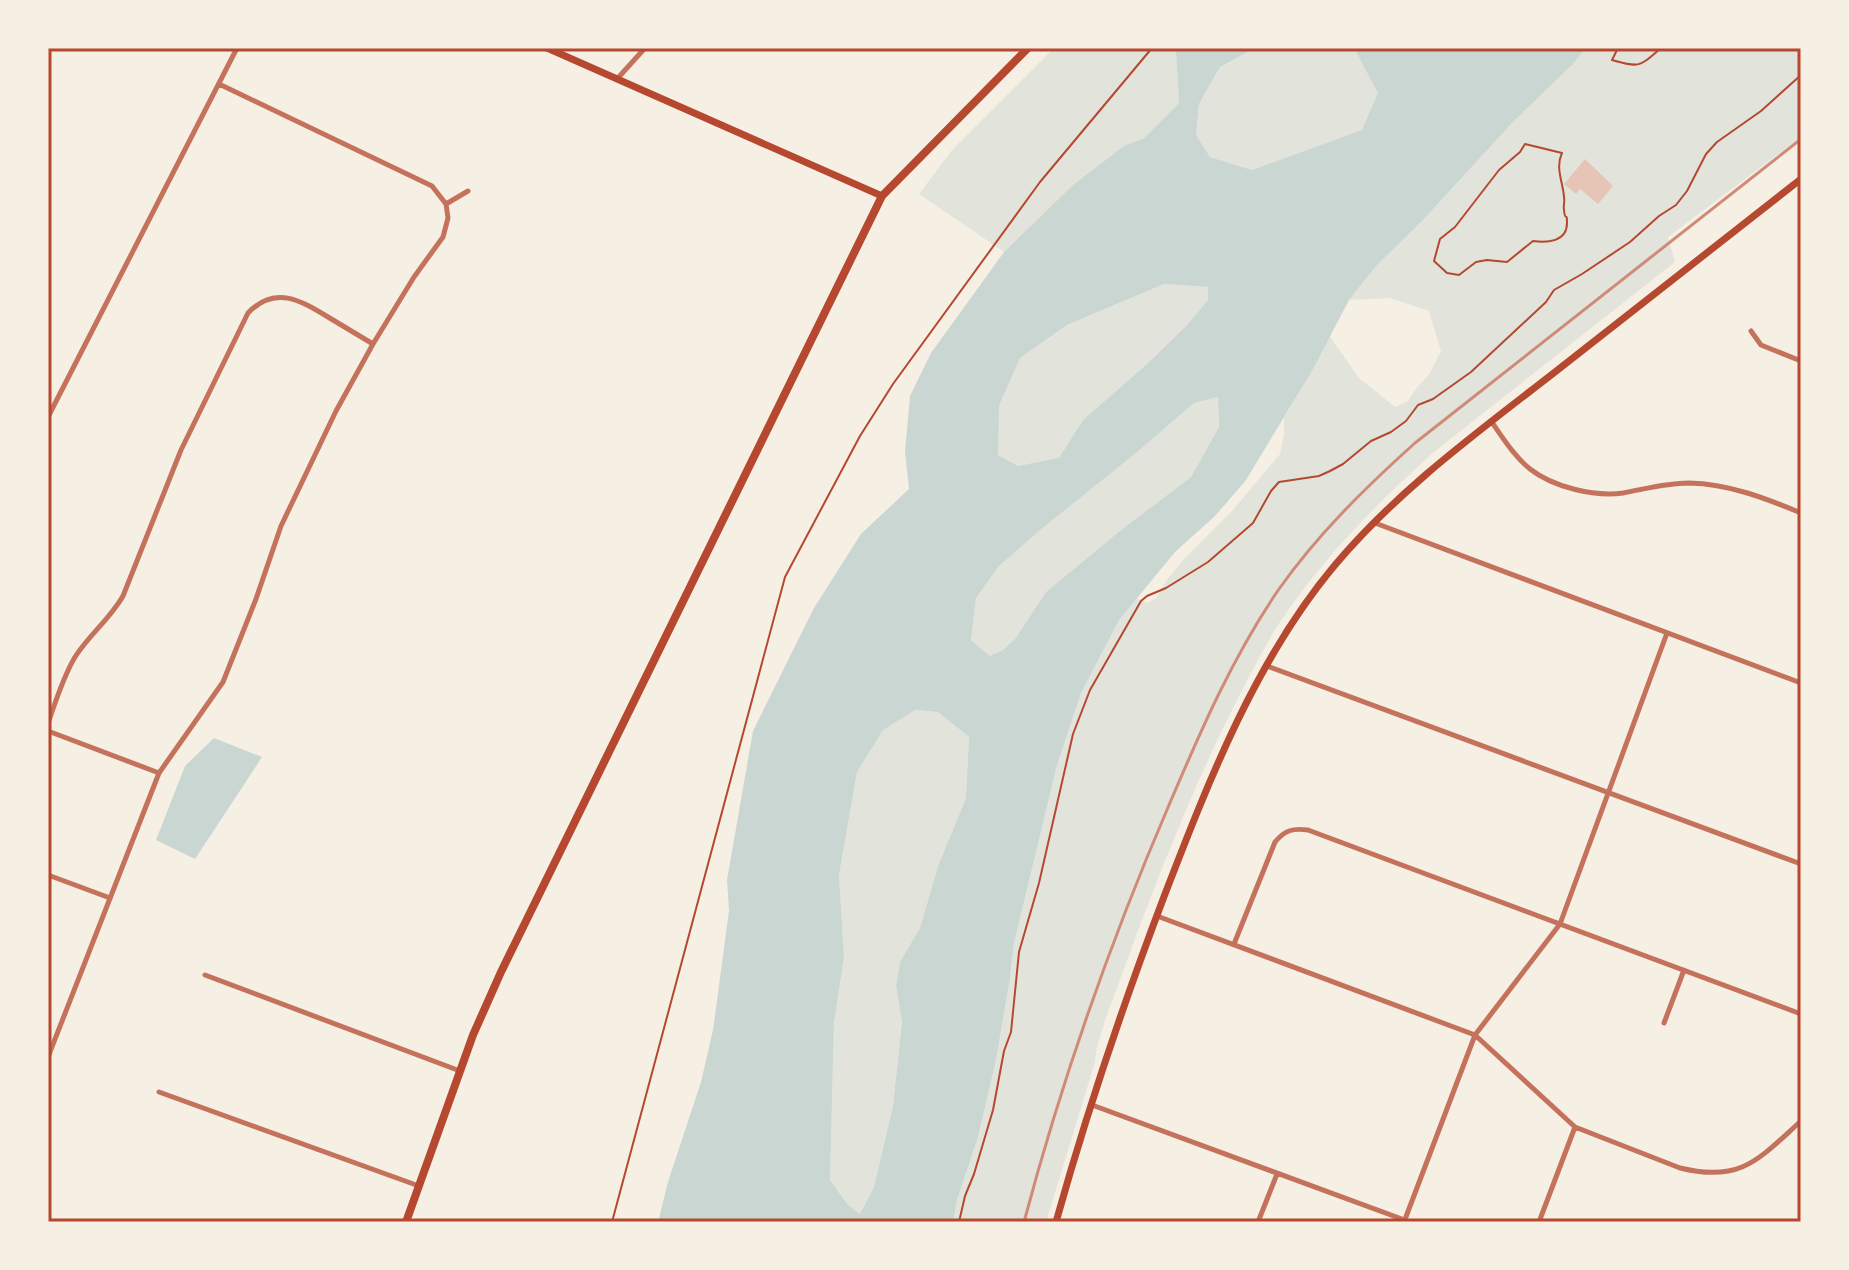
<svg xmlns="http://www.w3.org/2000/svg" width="1849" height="1270" font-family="Lato,sans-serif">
	<rect width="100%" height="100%" fill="#f6efe4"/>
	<!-- green -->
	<path fill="#e2e4dc" d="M1054 48H1179L1176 51 1179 103 1144 138 1124 146 1074 184 1004 252 919 194 952 150Z
		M1255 48H1354L1379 93 1362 131 1252 170 1210 157 1196 135 1199 104 1220 67Z
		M1586 48H1801V137L1668 237 1675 262 1434 452C1377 503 1323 558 1280 622 1264 647 1250 675 1236 702 1198 777 1166 856 1136 936 1126 964 1115 992 1105 1021 1101 1035 1095 1048 1095 1062L1046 1222H953L957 1200 978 1137 996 1060 1010 978 1014 943 1057 765 1081 693 1119 620 1136 598 1148 603 1157 597 1168 578 1184 559 1232 511 1280 454 1284 434V418L1312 371 1329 335 1359 378 1395 407 1408 401 1415 390 1430 373 1441 351 1429 311 1389 298 1349 300 1376 266 1422 221 1513 122 1573 64Z
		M1164 284 1208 287V300L1187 325 1147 364 1083 420 1059 459 1018 466 997 454 999 406 1020 358 1067 325Z
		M1218 397 1219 427 1191 477 1121 530 1046 592 1015 639 1003 650 990 656 971 640 976 598 999 566 1039 531 1136 453 1194 403Z
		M915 710 938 712 969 737 966 798 938 866 920 928 900 962 896 986 902 1022 893 1106 874 1187 860 1214 848 1205 830 1180 834 1023 844 957 839 875 857 772 883 729Z"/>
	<!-- water -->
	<path fill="#c9d6d2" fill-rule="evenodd" d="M1179 48H1255L1220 67 1199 104 1196 135 1210 157 1252 170 1362 130 1378 93 1354 48H1586L1573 64 1513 122 1422 221 1376 266 1349 300 1312 371 1246 480 1215 516 1175 552 1119 620 1081 693 1057 765 1014 943 1010 978 996 1060 978 1137 957 1200 953 1222H658L668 1182 701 1082 713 1030 729 911 727 880 753 731 814 608 861 534 909 489 905 452 910 396 931 353 1004 252 1074 184 1124 146 1144 138 1179 103 1176 51ZM1164 284 1208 287V300L1187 325 1147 364 1083 420 1059 458 1018 466 998 455 999 406 1020 358 1067 325ZM1218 397 1219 427 1191 477 1121 530 1046 592 1015 639 1003 650 990 656 971 640 976 598 999 566 1039 531 1136 453 1194 403ZM915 710 938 712 969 737 966 798 938 866 920 928 900 962 896 986 902 1022 893 1106 874 1187 860 1214 848 1205 830 1180 834 1023 844 957 839 875 857 772 883 730Z
		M214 738 262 757 195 859 156 840 185 766Z"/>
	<!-- building -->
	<path fill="#e6c5b7" d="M1585 159 1613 186 1598 204 1580 189 1576 194 1564 184Z"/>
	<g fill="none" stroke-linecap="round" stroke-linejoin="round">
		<!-- path -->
		<path stroke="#b5482f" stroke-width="2" d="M1618 48 1612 60C1640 68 1639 67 1661 48
			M1525 144 1562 153C1555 168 1563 182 1564 197 1565 202 1563 206 1564 210 1565 223 1567 210 1567 223 1567 242 1547 243 1533 241L1507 262 1487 260 1476 262 1459 275 1447 273 1434 261 1440 239 1455 227 1499 170 1520 152Z
			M612 1222 785 577 860 436 893 384 1040 182 1152 48
			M959 1222 965 1196 974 1174 993 1110 1004 1051 1011 1032 1019 952 1039 883 1073 734 1090 690 1141 601 1147 596 1166 588 1208 562 1253 523 1271 491 1279 482 1319 476 1330 471 1343 464 1371 441 1391 432 1406 421 1418 405 1433 399 1471 372 1546 302 1554 290 1582 274 1630 242 1659 216 1676 205 1687 191 1706 154 1717 142 1761 111 1801 75"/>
		<!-- minor -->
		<path stroke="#c5725c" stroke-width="5" d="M617 79 645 48
			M446 204 468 191
			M1751 331 1761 345 1801 361
			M48 417 237 48
			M1491 421C1503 438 1514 456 1530 469 1553 487 1594 497 1623 493 1645 489 1666 483 1689 483 1729 484 1765 498 1801 513
			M1375 523 1801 683
			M1267 666 1801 864
			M48 723C56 701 63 677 75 657 89 635 110 619 123 596L181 450 248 313C275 285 300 300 328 317 343 326 358 335 373 344
			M48 731 159 773
			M48 875 110 898
			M1157 916 1475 1035 1575 1127 1680 1168C1741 1183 1759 1159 1801 1121
			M1234 944 1275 842C1285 830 1293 828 1308 830L1801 1014
			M205 975 460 1071
			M1664 1023 1684 970
			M48 1057 159 773 223 682 256 599 281 526 336 411 373 344 414 277 443 237 448 218 446 204 432 186 219 84
			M159 1092 419 1186
			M1092 1105 1410 1222
			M1258 1222 1277 1174
			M1404 1222 1475 1035 1560 924 1667 633
			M1539 1222 1575 1127"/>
		<!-- secondary -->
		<path stroke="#b5482f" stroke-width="7" d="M547 48 882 196
			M1056 1222C1087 1111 1124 1002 1165 894 1209 780 1256 659 1335 565 1399 489 1478 432 1555 372 1637 308 1719 243 1801 179"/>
		<!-- primary -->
		<path stroke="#b5482f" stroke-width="8" d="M406 1222 473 1035 501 972 882 196 1028 48"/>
		<!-- rail -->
		<path stroke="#cf8b77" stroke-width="3" d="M1024 1222C1062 1079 1111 940 1169 805 1201 730 1233 656 1279 589 1318 534 1365 488 1415 443L1801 139"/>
	</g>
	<!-- border -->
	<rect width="1849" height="1270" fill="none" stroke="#f6efe4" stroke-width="100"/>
	<rect x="50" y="50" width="1749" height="1170" fill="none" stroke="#b5482f" stroke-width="3"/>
</svg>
